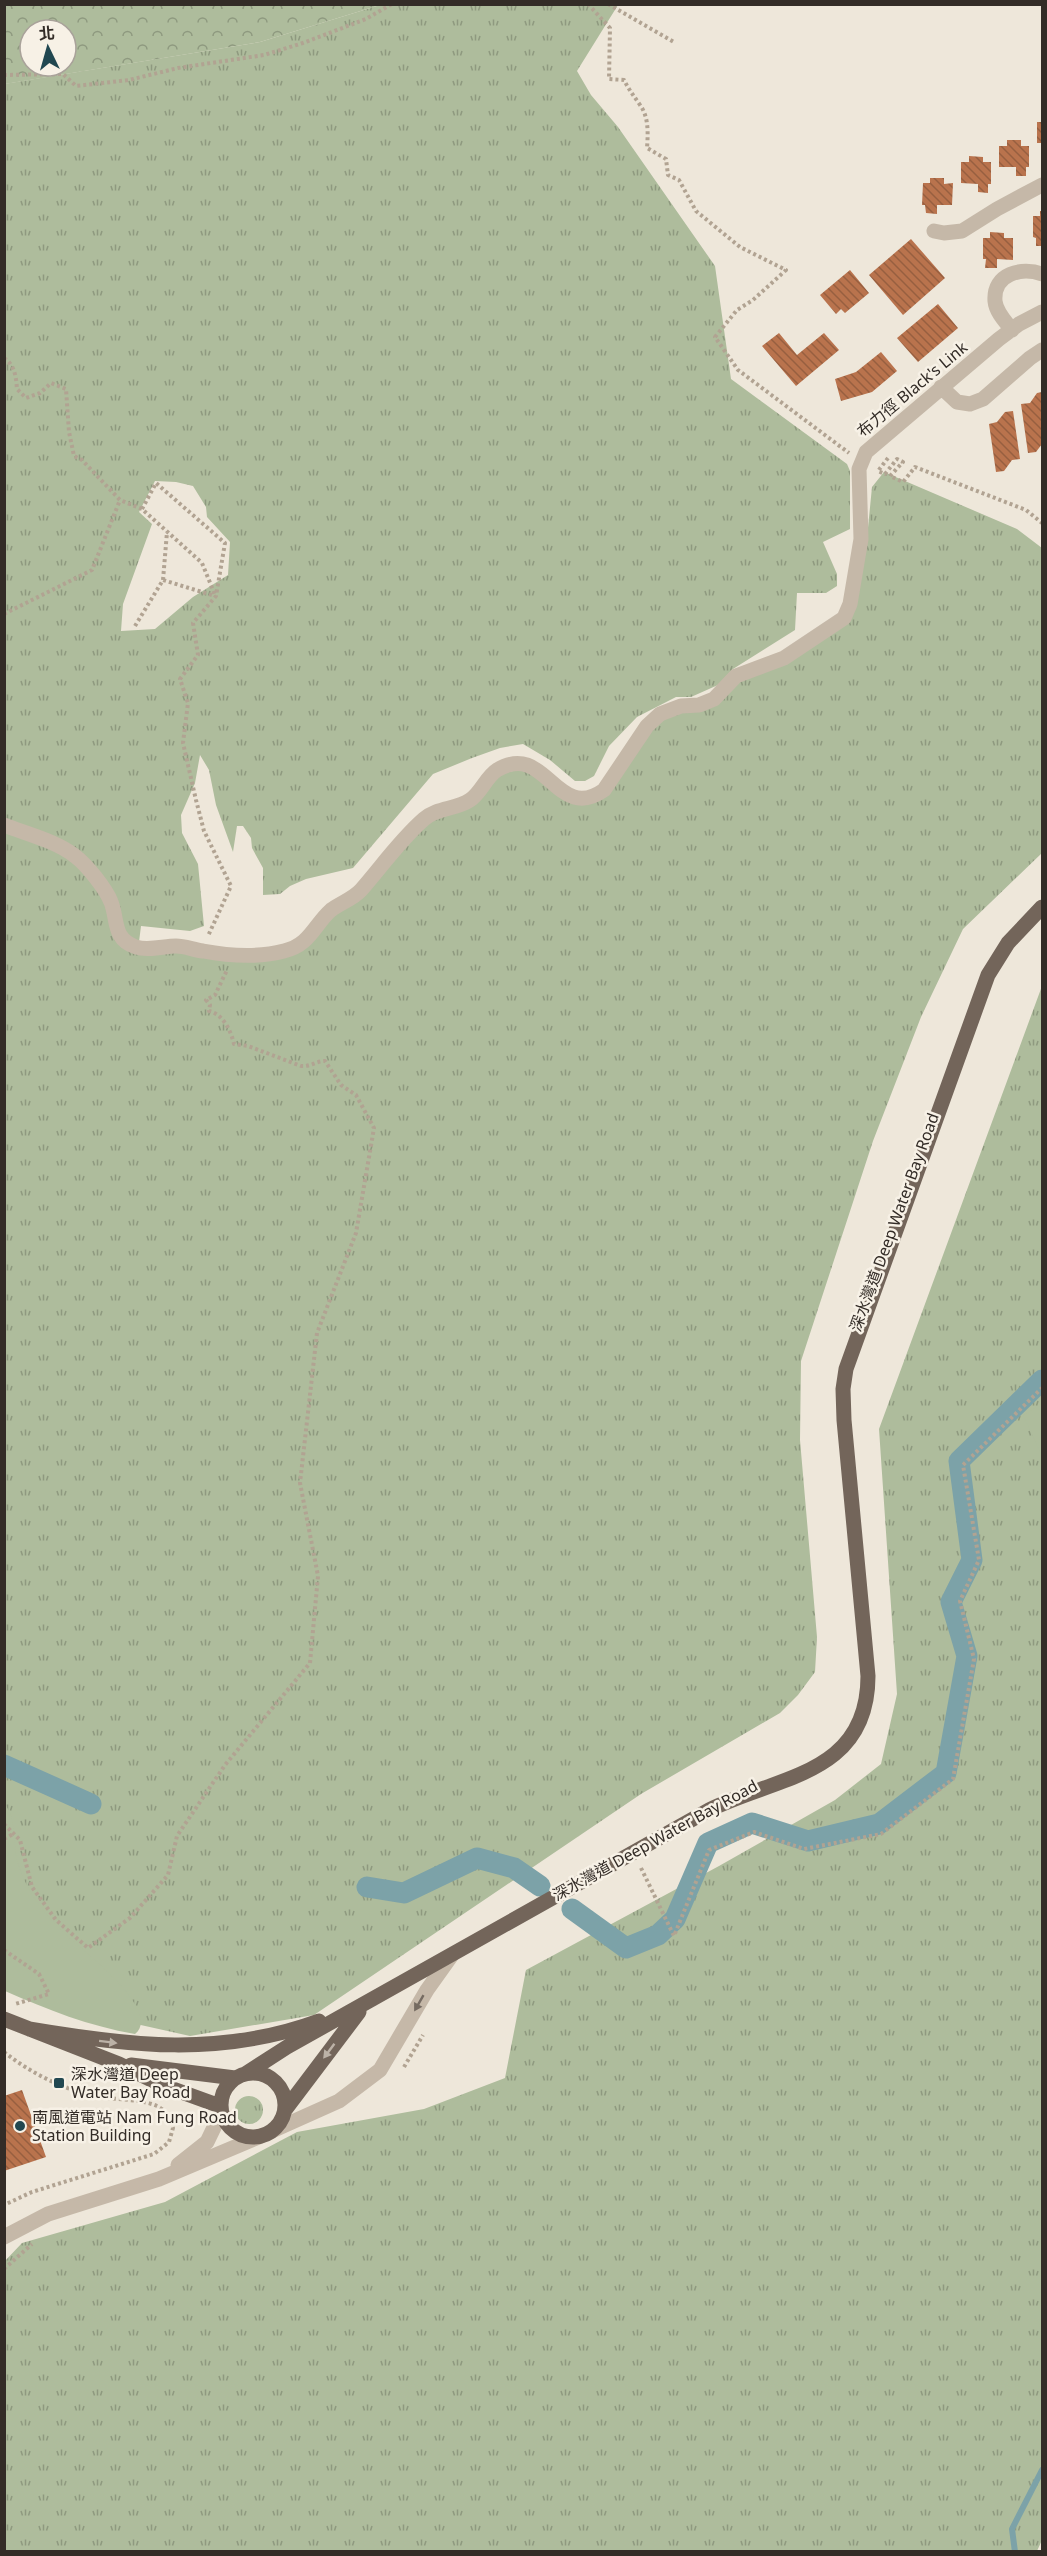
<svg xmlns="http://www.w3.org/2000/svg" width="1047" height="2556" font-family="'Noto Sans','Noto Sans TC',sans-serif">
	<defs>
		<pattern id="grass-tufts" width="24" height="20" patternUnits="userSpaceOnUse" patternTransform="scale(1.5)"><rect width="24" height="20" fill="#aebc9c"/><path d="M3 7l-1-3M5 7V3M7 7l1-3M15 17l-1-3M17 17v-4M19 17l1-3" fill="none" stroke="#8e997f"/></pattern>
		<pattern id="forest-crowns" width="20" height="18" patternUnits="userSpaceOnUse" patternTransform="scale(1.5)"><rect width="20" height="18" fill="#aebc9c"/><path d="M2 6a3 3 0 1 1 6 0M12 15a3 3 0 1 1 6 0" fill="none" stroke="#8e997f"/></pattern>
		<pattern id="building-back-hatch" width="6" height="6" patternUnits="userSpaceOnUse" patternTransform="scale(1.5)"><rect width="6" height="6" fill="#b9734d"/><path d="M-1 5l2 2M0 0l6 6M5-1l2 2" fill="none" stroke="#975f40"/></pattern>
	</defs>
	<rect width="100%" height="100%" fill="#eee7da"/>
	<!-- grass -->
	<path fill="url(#grass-tufts)" fill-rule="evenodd" d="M380 5H618L577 71 591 95 618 127 715 266 731 379 847 464 850 471V529L823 542 837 574V586L826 593H797L795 630 733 669 718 685 691 697H676L637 717 609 746 594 776 585 781H575L550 760 523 744 500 748 472 758 433 774 353 868 306 879 290 886 280 894 263 895V868L252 848 251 838 243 826H237L233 852 216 805 209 770 200 755 195 783 181 815 182 833 198 864 204 926 190 931 141 926 138 950 290 954 427 821 497 774 523 769 585 803 651 727 739 678 849 622 867 538 872 487 884 472 1017 529 1042 548V853L963 929 921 1017 873 1141 801 1361 800 1440 817 1637 815 1672 798 1695 780 1713 641 1794 314 2015 190 2036 69 2009 5 1980 4 84 260 42ZM155 481 176 482 193 486 206 507 207 517 230 542 228 575 193 597 155 629 121 631 123 604 152 524 139 512Z
		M1042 986V2540L1037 2551H5L4 2262 22 2243 165 2202 297 2132 424 2109 505 2078 526 1970 719 1866 835 1800 881 1764 897 1694 879 1429Z
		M235 2110a14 14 0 1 1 28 0a14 14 0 1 1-28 0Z"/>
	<!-- forest -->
	<path fill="url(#forest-crowns)" fill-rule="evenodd" d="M5 4H380V5L260 42 5 84ZM30 30H66V66H30Z"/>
	<!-- green -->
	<path fill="#aebc9c" d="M1042 1404V1456L1023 1415Z
		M4 1803C17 1819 13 1841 17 1860 24 1887 42 1911 61 1930 78 1947 164 2010 135 2034 89 2026 48 2010 5 1991Z"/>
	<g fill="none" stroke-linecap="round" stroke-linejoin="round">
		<!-- stream -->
		<path stroke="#7ca2a8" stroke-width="6" d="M1015 2552 1012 2529 1042 2470"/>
		<!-- canal -->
		<path stroke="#7ca2a8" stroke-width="21" d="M4 1765 91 1804
			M367 1887 404 1893 477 1858 514 1868 540 1886
			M572 1909 626 1948 658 1935 675 1919 708 1843 752 1823 808 1841 879 1824 946 1773 967 1656 951 1602 972 1560 959 1461 1042 1380"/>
	</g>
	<!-- building -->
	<path fill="url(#building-back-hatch)" d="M1037 122H1042V143H1037Z
		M1007 140H1021V146H1029V167H1026V176H1016V167H999V146H1007Z
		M969 156 983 157V162H991V184H988V193L978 192V184L961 183V162H969Z
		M930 178H944V184L953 183 952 205H937V214L926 213 925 205H922L923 183H930Z
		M1040 211H1042V246H1036V238L1033 237V216H1040Z
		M990 232 1004 233V238H1013V260L997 259V268H985L986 259H983V238H990Z
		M911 239 945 278 903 315 869 275Z
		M850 270 869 293 845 313 841 309 836 314 820 295Z
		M938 304 958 328 918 362 897 338Z
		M779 333 797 355 824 333 839 350 796 386 762 346Z
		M881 352 897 371 872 392 841 401 835 379 856 372Z
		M1042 392V444L1036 452 1028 453 1021 404 1030 403 1037 393Z
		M1013 411 1020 459 1012 460 1004 471 996 472 989 424 997 422 1005 412Z
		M22 2090 46 2157 4 2171V2096Z"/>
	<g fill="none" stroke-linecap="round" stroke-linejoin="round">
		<!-- path -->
		<path stroke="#b1a392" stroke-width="4" stroke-dasharray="3 3" stroke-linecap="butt" d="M588 4 610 28 609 79 624 80C629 90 634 96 640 105 649 117 648 134 647 148L666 159 668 175 679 180 696 211 740 247 786 270 753 300 737 310 715 337 738 370 849 453
			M608 4 674 42
			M4 75 63 74 76 86 129 80 178 68 264 55 303 43 366 19 392 4
			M4 358C15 365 16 377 17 389L26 398 40 393 51 383 66 389 69 432 74 456 82 460 120 500 142 509 202 563 215 595
			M888 458 878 471 885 474 897 459 903 462 890 476 903 482 915 467 1026 510 1042 523
			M142 509 156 483 225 543 216 596 193 623 198 655 180 679 188 703 183 743 196 800 204 831 231 886 208 936
			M163 580 167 532
			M4 614 92 570 120 500
			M135 626 163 580 215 596
			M4 1824 20 1840 32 1887 56 1920 88 1948 130 1918 168 1875 177 1836 225 1765 310 1663 318 1576 300 1483 317 1333 356 1233 374 1128 356 1095 341 1085 325 1061C316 1061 310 1067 301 1066L248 1046 234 1044C231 1031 223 1014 209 1011L210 1005 206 1000 215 995 227 970
			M4 1839 13 1834
			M641 1868 674 1936 709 1850 754 1832 804 1849 881 1834 953 1779 974 1659 960 1601 979 1560 963 1465 1042 1388
			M4 1950 39 1974 49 1994 15 2004
			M4 2052C32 2074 66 2091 101 2097 118 2100 141 2099 157 2106 166 2110 169 2119 173 2128L169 2142 154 2154 32 2192 4 2205
			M404 2067 423 2035
			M4 2269 32 2244"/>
		<!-- minor -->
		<path stroke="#c5b8a8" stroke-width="15" d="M934 231 944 233 962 231 997 209 1042 185
			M1012 330C1005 321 996 312 995 301 993 273 1022 267 1042 274
			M941 387 957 402 970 404 983 399 1030 358 1042 350
			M4 825C27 834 56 841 75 856 87 865 106 889 111 902 118 919 112 939 136 947 148 951 164 946 176 946 185 946 194 950 203 951 230 956 257 958 284 951 310 945 314 925 331 910 340 903 353 899 361 890 382 866 400 840 424 819 438 807 455 810 470 800 481 793 486 777 497 770 546 740 556 824 604 790L647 726 660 714 681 706 699 705 714 699 736 676 784 658 844 618 850 604 861 539 859 469 866 452 999 339 1019 324 1042 312
			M272 2131 339 2101 380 2070 427 1990 452 1955
			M178 2165 207 2142 221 2113
			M4 2237 48 2214 159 2179 261 2136"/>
		<!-- major -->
		<path stroke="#73655a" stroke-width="15" d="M4 2019 119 2064 162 2085 220 2106
			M29 2029C129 2046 221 2057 319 2021
			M131 2065 235 2078
			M221 2105a32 32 0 1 1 64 0a32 32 0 1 1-64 0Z
			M245 2074 287 2047 709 1810C778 1776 868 1775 868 1676L844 1420 843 1389 846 1369 988 975 1008 943 1042 907
			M285 2110 359 2012"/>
	</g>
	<!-- one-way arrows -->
	<defs><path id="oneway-solid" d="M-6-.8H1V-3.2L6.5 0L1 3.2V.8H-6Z" transform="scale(1.5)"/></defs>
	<use fill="#756b61" href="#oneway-solid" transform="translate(419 2003) rotate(120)"/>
	<g fill="#bcb2a7">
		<use href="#oneway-solid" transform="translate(108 2042) rotate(7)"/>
		<use href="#oneway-solid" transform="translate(329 2051) rotate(127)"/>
	</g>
	<!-- markers -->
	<g fill="#214750" stroke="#f7f1e6" stroke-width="2">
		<rect x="53" y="2077" width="12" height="12" rx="3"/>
		<circle cx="20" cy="2126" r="6"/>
	</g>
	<g text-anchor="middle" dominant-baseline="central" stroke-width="5" stroke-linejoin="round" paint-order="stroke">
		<!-- street labels -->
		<g font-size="16" fill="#332c27" stroke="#f7f1e6">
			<text transform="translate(912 389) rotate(-40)">布力徑 Black's Link</text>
			<text transform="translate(894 1222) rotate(-70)">深水灣道 Deep Water Bay Road</text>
			<text transform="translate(655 1840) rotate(-29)">深水灣道 Deep Water Bay Road</text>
		</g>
		<!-- poi labels -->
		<g font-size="16" fill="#332c27" stroke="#f7f1e6" text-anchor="start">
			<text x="71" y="2074">深水灣道 Deep<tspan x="71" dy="18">Water Bay Road</tspan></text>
			<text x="32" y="2117">南風道電站 Nam Fung Road<tspan x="32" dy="18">Station Building</tspan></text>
		</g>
	</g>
	<!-- border -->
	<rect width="1047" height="2556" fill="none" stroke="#332c27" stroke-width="12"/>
	<!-- north arrow -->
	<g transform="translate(48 48) rotate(355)"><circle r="28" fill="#f7f1e6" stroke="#a9a29a" stroke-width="1.5"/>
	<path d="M0-4.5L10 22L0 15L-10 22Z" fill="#214750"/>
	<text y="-9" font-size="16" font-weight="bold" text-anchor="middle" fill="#332c27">北</text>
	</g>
</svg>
